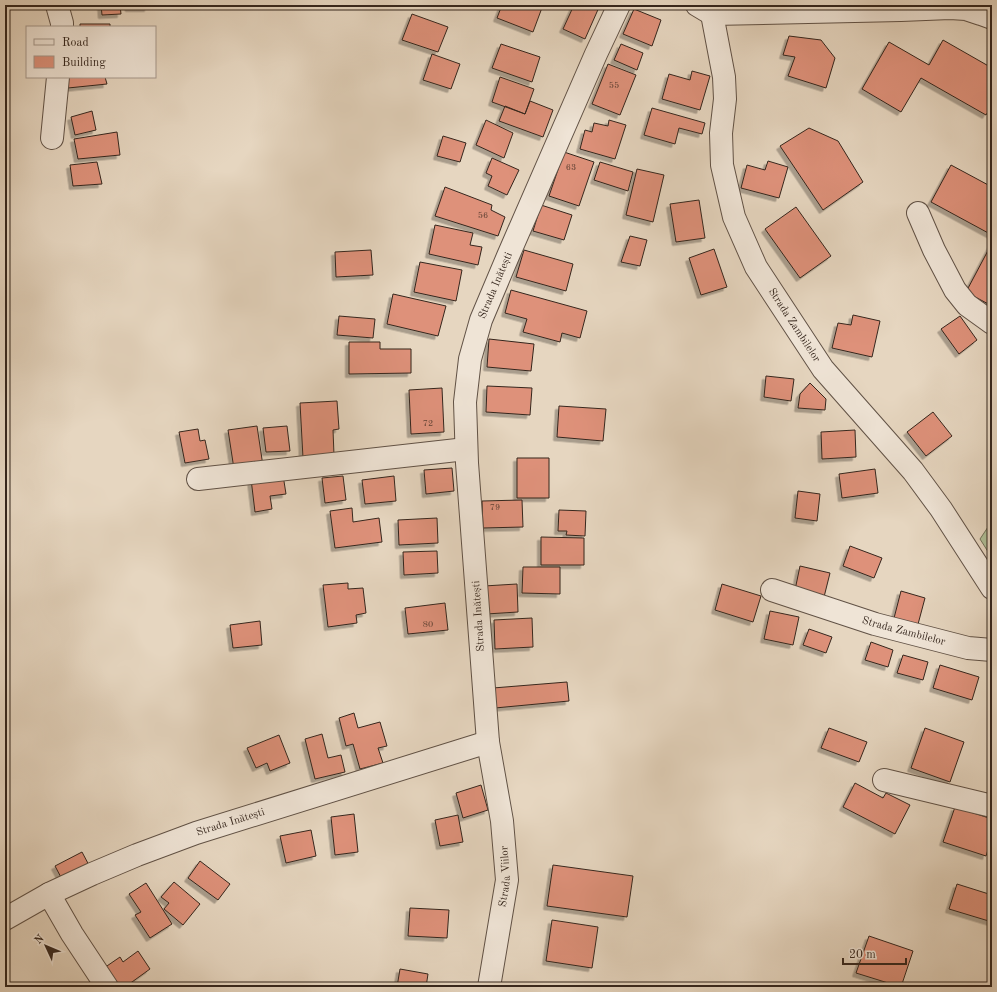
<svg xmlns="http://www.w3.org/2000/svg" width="997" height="992" font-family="'Old Standard TT',serif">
	<defs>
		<filter id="shadow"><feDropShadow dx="-3.5" dy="3.5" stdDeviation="0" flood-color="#0004"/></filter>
	</defs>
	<rect width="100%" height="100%" fill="#e6d6c0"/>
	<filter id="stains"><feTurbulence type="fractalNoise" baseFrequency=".005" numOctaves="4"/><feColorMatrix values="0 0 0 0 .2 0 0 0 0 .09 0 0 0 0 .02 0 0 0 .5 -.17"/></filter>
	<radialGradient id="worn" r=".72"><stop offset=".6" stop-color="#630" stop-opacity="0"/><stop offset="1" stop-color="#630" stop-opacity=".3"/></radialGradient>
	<!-- green -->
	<path fill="#afbf97" stroke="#72725a" d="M992 521V558L980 539Z"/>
	<!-- building -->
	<path fill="#de917a" stroke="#35261d" filter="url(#shadow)" d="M101 5H120L121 14 102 15Z
		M128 5H148V8H129Z
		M502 5H543L533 32 497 18Z
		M574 5H600L585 39 563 29Z
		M634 9 661 20 652 46 623 34Z
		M412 14 448 27 438 52 402 40Z
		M80 24H110V27H80Z
		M789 36 821 40 835 58 826 88 788 76 795 57 783 55Z
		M943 40 992 68V105L986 115 921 78 901 112 862 89 889 42 929 65Z
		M501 44 540 57 532 82 492 68Z
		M621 44 643 53 637 70 614 60Z
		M432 54 460 64 451 89 423 80Z
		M608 64 636 75 620 115 592 104Z
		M692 71 710 76 700 110 662 99 669 74 690 80Z
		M65 77H105L107 84 68 88Z
		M500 77 534 89 525 114 492 102Z
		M530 101 553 110 543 137 499 121 505 106 525 114Z
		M652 108 705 123 702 134 679 128 675 144 644 135Z
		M92 111 96 130 75 135 71 117Z
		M486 120 513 133 504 158 476 145Z
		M609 120 626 125 615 159 580 149 585 130 592 132 594 123 608 126Z
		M809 128 838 141 863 182 823 210 780 146Z
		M117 132 120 155 78 159 74 139Z
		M443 136 466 143 460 162 437 156Z
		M564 152 594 162 579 206 549 196Z
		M492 158 519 170 507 195 488 186 492 176 486 173Z
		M768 161 788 167 779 198 741 188 747 165 765 170Z
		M97 162 102 184 73 186 70 165Z
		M600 162 633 172 628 191 594 180Z
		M951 165 992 187V235L931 202Z
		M637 169 664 175 653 222 626 215Z
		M445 187 492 205 491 210 505 217 498 236 435 216Z
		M699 200 705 238 676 242 670 204Z
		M541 205 572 215 564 240 533 231Z
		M796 207 831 256 800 278 765 229Z
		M435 225 473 233 470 245 482 247 478 265 429 254Z
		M630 236 647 240 640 266 621 262Z
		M992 243V306L966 292Z
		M714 249 727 287 701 295 689 258Z
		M371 250 373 275 336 277 335 252Z
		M524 250 573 264 566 291 516 277Z
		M420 262 462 270 456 301 414 292Z
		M511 290 587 311 580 338 562 333 560 342 523 332 527 319 505 313Z
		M393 294 446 306 438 336 387 324Z
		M853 315 880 321 872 357 832 348 838 323 851 325Z
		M339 316 375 319 373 338 337 335Z
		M960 316 977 340 959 354 941 329Z
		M489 339 534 344 531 371 487 367Z
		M349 342H380V349H411V373L349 374Z
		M766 376 794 379 791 401 764 397Z
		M810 383 826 399 825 410 798 408 800 394Z
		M487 386 532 388 530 415 486 412Z
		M442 388 444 432 411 434 409 390Z
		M337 401 339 429 333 430 334 455 303 458 300 403Z
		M559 406 606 409 603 441 557 437Z
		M933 412 952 436 926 456 907 432Z
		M257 426 263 466 234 469 228 430Z
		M287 426 290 451 266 452 263 428Z
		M198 429 200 441 205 440 209 459 185 463 179 432Z
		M855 430 856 457 822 459 821 432Z
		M517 458H549V498H517Z
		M452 468 454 491 426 494 424 470Z
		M875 469 878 493 842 498 839 474Z
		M283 475 286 494 270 496 272 509 255 512 251 479Z
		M343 476 346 500 325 503 322 478Z
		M394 476 396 501 365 504 362 480Z
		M798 491 820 494 817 521 795 518Z
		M522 500 523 527 483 528 482 501Z
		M352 508 353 522 379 518 382 542 335 548 330 511Z
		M559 510 586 511 585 536 566 535 567 531H558Z
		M437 518 438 543 399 545 398 520Z
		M541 537 584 538V565H541Z
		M850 546 882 558 874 578 843 566Z
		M437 551 438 573 404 575 403 552Z
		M800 566 830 573 824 597 795 590Z
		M523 567H560V594L522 593Z
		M348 583V589L363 588 366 613 356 615 357 623 328 627 323 585Z
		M517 584 518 612 486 614 484 586Z
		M722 584 761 596 753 622 715 610Z
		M901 591 925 598 917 628 893 622Z
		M445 603 448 630 408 634 405 608Z
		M770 611 799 617 793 645 764 639Z
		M532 618 533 647 495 649 494 620Z
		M260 621 262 645 233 648 230 625Z
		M809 629 832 637 826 653 803 645Z
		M871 642 893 650 888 667 865 660Z
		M903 655 928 662 923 680 897 673Z
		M940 665 979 677 972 700 933 688Z
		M567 682 569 701 495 708 493 688Z
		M354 713 358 728 380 722 387 746 378 748 383 763 360 769 353 744 346 746 339 718Z
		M829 728 867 742 859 762 821 748Z
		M925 728 964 742 950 782 911 768Z
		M322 734 328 758 341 755 345 772 315 779 305 739Z
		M279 735 290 763 270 771 267 763 256 768 247 748Z
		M855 783 883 798 886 793 910 805 895 834 843 807Z
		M481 785 488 810 463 818 456 793Z
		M955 807 992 819V837L986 856 943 842Z
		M354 814 358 852 335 855 331 817Z
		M458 815 463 842 440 846 435 820Z
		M311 830 316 856 286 863 280 836Z
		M82 852 91 869 64 883 55 866Z
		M200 861 230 884 218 900 188 878Z
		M553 865 633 876 627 917 547 906Z
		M174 882 200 904 183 925 164 909 169 903 161 897Z
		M146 883 172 924 150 938 135 915 141 912 129 894Z
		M957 884 992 895V922L949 909Z
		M410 908 449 910 447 938 408 936Z
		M552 920 598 927 592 968 546 961Z
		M869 936 913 951 901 987 856 973Z
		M138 951 150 969 125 987H118L104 968 120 957 123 962Z
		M400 969 428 974 426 987H397Z"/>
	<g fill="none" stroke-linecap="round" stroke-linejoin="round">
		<!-- minor casing -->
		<g stroke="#615246" stroke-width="24">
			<g id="minor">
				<path d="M57 5 62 23V27"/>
				<path d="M697 5 712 14 901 10 950 8 966 9 981 14 992 18"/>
				<path id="s1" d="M712 14 724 77 725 99 721 133 722 165 734 217 756 267 823 369 913 471 941 509 992 588"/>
				<path d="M52 138 58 77"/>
				<path d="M918 213 934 250 955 290 967 305 992 323"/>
				<path d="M198 479 466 449"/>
				<path id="s2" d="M772 590 875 624 968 648 992 650"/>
				<path d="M884 780 992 806"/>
				<path d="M49 894 72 934 107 987"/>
				<path id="s3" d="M5 919 49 894 92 874 137 855 196 833 488 742"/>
				<path id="s4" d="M489 987 507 880 502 821 488 742 467 463 465 402 470 359 481 320 508 256 596 54 619 5"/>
			</g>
		</g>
		<!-- minor -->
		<use href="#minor" stroke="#efe4d6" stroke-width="22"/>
	</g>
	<g text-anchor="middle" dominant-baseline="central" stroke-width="3" stroke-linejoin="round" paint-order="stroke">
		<!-- number labels -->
		<g font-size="9" fill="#5f4134">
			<text x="614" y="85">55</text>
			<text x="571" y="167">63</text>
			<text x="483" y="215">56</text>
			<text x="428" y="423">72</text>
			<text x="495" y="507">79</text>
			<text x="428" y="624">80</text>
		</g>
		<!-- street labels -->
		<g font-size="11" fill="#35261d" stroke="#efe4d6">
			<text stroke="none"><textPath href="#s4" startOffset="710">Strada Inătești</textPath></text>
			<text stroke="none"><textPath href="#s1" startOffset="330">Strada Zambilelor</textPath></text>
			<text transform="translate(479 616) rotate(-94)">Strada Inătești</text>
			<text stroke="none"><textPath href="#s2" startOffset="138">Strada Zambilelor</textPath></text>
			<text stroke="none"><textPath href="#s3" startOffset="246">Strada Inătești</textPath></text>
			<text stroke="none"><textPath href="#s4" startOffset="112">Strada Viilor</textPath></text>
		</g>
	</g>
	<!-- margin -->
	<rect width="997" height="992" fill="none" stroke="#e6d6c0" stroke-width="20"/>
	<rect x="6" y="6" width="985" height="980" fill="none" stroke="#35261d" stroke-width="2"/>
	<rect x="10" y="10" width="977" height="972" fill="none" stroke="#35261d"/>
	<!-- legend -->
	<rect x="26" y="26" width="130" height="52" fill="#efe4d6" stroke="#a5988c"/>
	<rect x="34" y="39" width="20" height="6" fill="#efe4d6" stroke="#a5988c"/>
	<text x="62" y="46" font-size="12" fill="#35261d">Road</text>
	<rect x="34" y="56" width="20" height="12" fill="#de917a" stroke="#a5988c"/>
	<text x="62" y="66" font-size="12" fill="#35261d">Building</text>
	<!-- north arrow -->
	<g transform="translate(46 946) rotate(314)" stroke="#efe4d6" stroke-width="3" paint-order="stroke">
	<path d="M0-3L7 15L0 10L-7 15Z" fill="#35261d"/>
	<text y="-6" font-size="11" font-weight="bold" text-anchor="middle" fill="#35261d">N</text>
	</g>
	<!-- scale -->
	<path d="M843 958v6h63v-6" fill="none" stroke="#35261d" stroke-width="2"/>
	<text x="849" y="958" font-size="12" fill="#35261d" stroke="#efe4d6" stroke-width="3" paint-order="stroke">20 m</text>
	<rect width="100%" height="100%" filter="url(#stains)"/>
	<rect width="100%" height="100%" fill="url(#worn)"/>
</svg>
